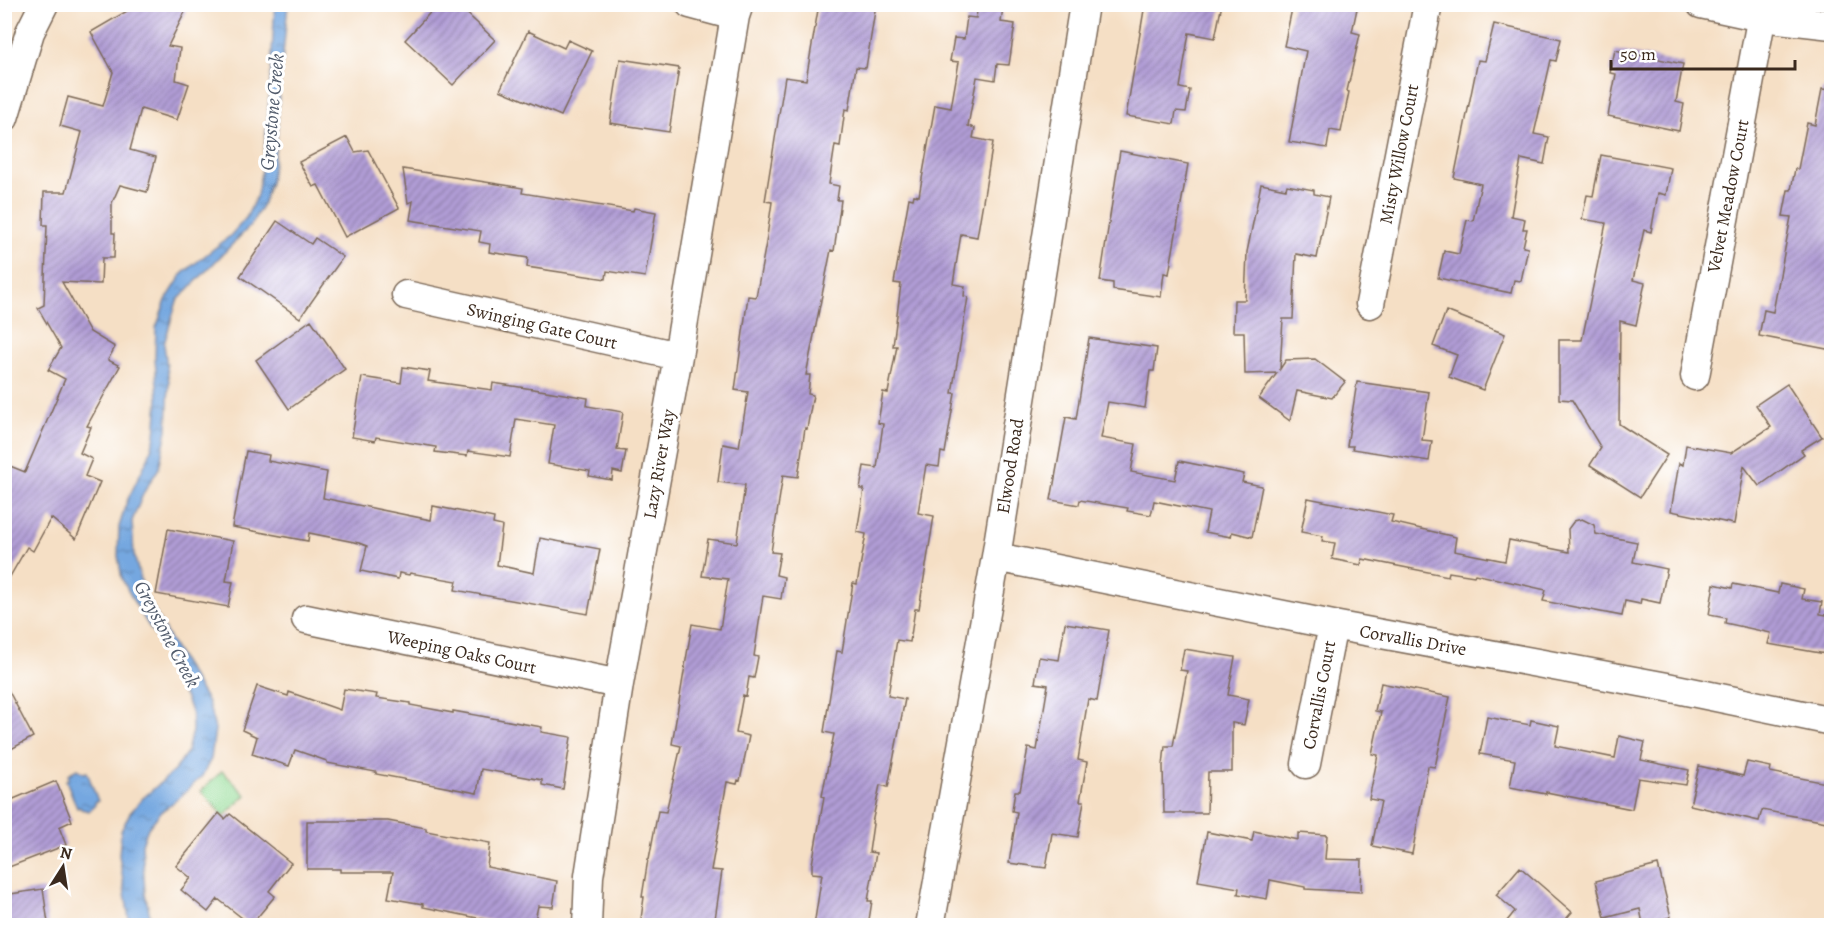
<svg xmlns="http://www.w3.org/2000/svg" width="1836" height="930" font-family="Alegreya,serif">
	<defs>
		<pattern id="water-ripples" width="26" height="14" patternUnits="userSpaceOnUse" patternTransform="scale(1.5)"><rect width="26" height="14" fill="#75a7e0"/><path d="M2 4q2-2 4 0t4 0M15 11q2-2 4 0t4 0" fill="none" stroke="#6188b5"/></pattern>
		<pattern id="building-hatch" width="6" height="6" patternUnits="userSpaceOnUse" patternTransform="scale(1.5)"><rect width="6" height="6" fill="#b09cd5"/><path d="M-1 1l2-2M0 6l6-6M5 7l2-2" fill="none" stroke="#907fac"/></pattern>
	</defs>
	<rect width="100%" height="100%" fill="#fff"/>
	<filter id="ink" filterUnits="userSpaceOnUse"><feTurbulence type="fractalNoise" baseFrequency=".0167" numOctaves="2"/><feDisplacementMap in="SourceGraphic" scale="12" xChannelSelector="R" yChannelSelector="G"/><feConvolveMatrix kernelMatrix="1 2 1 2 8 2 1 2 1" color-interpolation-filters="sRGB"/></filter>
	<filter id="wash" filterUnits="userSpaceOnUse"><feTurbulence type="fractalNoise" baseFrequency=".008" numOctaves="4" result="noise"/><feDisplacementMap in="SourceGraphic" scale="24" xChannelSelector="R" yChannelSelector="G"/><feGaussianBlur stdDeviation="1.35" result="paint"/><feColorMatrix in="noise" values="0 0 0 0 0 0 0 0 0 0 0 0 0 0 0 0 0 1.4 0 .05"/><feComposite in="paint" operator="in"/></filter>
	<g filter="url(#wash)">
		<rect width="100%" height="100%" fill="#f5dfc5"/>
		<!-- pitch -->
		<path fill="#94dc97" stroke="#68835a" stroke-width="1.5" d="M222 771 246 795 224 816 201 791Z"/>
		<!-- water -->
		<path fill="url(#water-ripples)" stroke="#58687f" stroke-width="1.5" d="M275 5H288L279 93 277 138 271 179 263 204 250 226 177 301 164 344 169 382 167 430 159 468 144 492 132 521 134 555 144 592 178 654 208 702 215 729 211 759 202 776 181 796 160 813 148 828 142 844 145 893 152 925H130L119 855 121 831 130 813 142 799 175 770 187 752 192 731V715L186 698 172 677 170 661 134 602 122 579 118 556 119 527 127 501 149 456 155 436 158 399 155 358 156 328 166 300 183 273 230 236 246 218 257 195 263 162 268 114Z
			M77 769 84 773 87 772 98 801 95 802V805L89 811 81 809 80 807 77 808 66 780 69 779 68 774Z"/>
		<g id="blocks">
			<!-- building -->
			<path fill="url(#building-hatch)" d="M139 4H189L168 46 180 48 176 80 189 84 177 120 141 109 130 150 156 157 147 192 120 185 112 203V233H115L114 258H102L101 284 62 282 90 332 115 347 108 360 120 366 87 426 91 427 80 453 92 459 85 476 100 482 76 539 51 518 33 551 27 547 4 587V479L10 466 25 472 65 379 48 370 61 348 38 308 44 305 47 225H43L44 192H66L82 132 60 126 68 97 103 106 113 72 91 32Z
				M438 4H457L495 40 453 85 405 40Z
				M819 4H876L866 68 856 67 849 110 845 109 840 146 835 145 829 184 839 186 837 200H841L834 251 831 250 806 375H810L808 394 813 395 807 429 805 428 798 477 783 475 771 552 780 553 776 575 784 577 781 599 763 596 754 656 758 657 754 678 749 677 746 696 743 695 736 733 749 736 740 781 738 780 737 784 727 782 711 870 722 871 714 926H640L644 897H642L648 859H649L658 811 666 812 681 746 672 744 692 624 720 629 728 579 702 576 708 539 737 543 745 485 718 482 723 444 739 447 748 392 735 390 748 296 756 297 766 243 772 202 765 201 785 77 806 80Z
				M978 4 1003 7 1001 22 1015 24 1009 65 997 64 995 80 977 77 968 126 975 128 973 138 993 142 977 237 961 234 953 284 965 286 964 296 968 297 952 393H955L945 453 941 452 939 467 926 465 918 513 934 516 919 609H915L910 642 897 640 888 696 905 699 888 787 880 785 872 823 873 824 869 852 876 853 868 901H872L868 926H814L822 874 812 873V864L823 803 824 797 822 796 834 734 824 732 837 651 842 652 853 583 857 584 866 534 857 532 864 489H860L864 466 877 468 883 424 878 423 883 392 888 393 897 346H893L901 284 894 283 909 198 913 199 914 195 919 196 935 105 951 108 959 62 950 61 954 38 964 39 967 17 976 18Z
				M1145 4H1222L1215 38 1189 33 1180 88 1190 90 1186 112 1176 111 1174 124 1126 116Z
				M1293 4H1358L1352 32 1360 34 1347 91 1349 92 1341 132 1330 130 1327 148 1289 142 1306 51 1284 46Z
				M1494 24 1561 39 1556 61 1551 60 1534 134 1549 137 1544 164 1521 159 1511 216 1525 219 1523 229H1527L1523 247 1528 248 1521 281 1514 280 1511 293 1438 278 1444 251 1459 254 1467 220 1473 221 1481 184 1454 178 1478 60 1485 61Z
				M528 31 564 48 568 40 592 51 561 116 500 90Z
				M1615 50 1683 64 1676 102 1684 104 1679 131 1608 116 1616 74 1610 73Z
				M620 59 679 68 669 132 610 123Z
				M1822 89 1832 90V350L1759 336 1764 310 1773 312 1791 217 1783 216 1788 190H1791L1795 169H1798L1807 123 1815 125Z
				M347 137 355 152 368 150 399 208 345 237 318 185 313 187 299 162Z
				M1120 151 1188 164 1169 274 1164 273 1161 297 1113 290V283L1100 281Z
				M1601 155 1671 168 1666 195 1658 193 1651 232 1644 230 1633 280 1645 283 1636 325 1620 321 1619 424 1667 455 1640 497 1590 465 1601 448 1572 400 1559 399V340H1582L1606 223 1582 219 1587 195 1593 196Z
				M403 169 523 188 522 193 633 211 634 208 656 212 645 277 607 271 606 279 527 267 528 258 489 252 490 244 479 242 481 231 410 220 413 201 408 203Z
				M1261 184 1286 189 1287 185 1314 190V194L1329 197 1317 258 1296 254 1293 319H1283L1280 369 1286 360 1315 359 1345 382 1332 398 1297 391 1290 421 1259 398 1277 373 1245 374 1244 332H1233L1234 300H1245L1247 252Z
				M277 221 311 244 315 238 343 257 300 318 240 276Z
				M1446 311 1505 334 1483 390 1449 377 1457 355 1433 346Z
				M311 320 345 369 289 409 256 360Z
				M1089 338 1157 348 1154 371H1150L1145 408 1108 402 1101 438 1136 444 1131 472 1175 480 1179 461 1244 474 1242 482 1262 486 1252 537 1232 532 1231 537 1205 532 1209 512 1154 501 1151 515 1127 511 1128 508 1080 500 1079 505 1051 500 1066 417 1076 419Z
				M403 367 430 371 428 381 492 390 493 383 546 391 588 398 587 406 623 412 617 450 626 451 622 473 613 471 612 480 589 476 590 471 548 464 554 425 516 419 510 457 468 451 467 456 435 452 436 447 376 437 375 441 352 437 362 377 401 383Z
				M1357 382 1429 392 1422 440 1432 441 1429 461 1352 449 1353 446H1347Z
				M1787 384 1822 437 1801 450 1804 454 1759 486 1744 466 1734 524 1671 511 1679 463 1683 465 1686 445 1731 453 1771 427 1756 405Z
				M246 451 269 455 268 461 327 472 323 498 431 520 433 506 494 518 493 524 502 526 497 565 534 573 540 538 600 549 588 614 455 590 457 581 410 573 409 575 399 573 398 579 361 571 367 546 359 543 309 533 308 541 232 527Z
				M1308 498 1393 515 1391 522 1456 537 1454 551 1505 561 1509 540 1569 552 1568 529 1574 521 1582 519 1594 525 1596 534 1637 542 1633 562 1667 569 1660 603 1641 599 1640 604 1625 601 1622 616 1543 601 1546 590 1475 574 1474 576 1449 572 1448 576 1362 559 1361 565 1332 559 1335 543 1322 541 1323 536 1301 532Z
				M168 529 233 541 226 581 233 582 228 607 156 594Z
				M1714 584 1732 588 1733 584 1778 593 1780 584 1804 589 1802 599 1822 602 1820 614 1832 616V655L1768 644 1771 633 1725 623 1726 618 1709 615Z
				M1065 623 1109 630 1097 701 1088 699 1078 760 1087 762 1080 801H1084L1078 837 1052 833 1046 868 1009 863 1017 812 1012 811 1015 791H1020L1028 748 1037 750 1048 685 1035 683 1039 657 1059 660Z
				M1184 649 1235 657 1228 695 1249 699 1244 725 1232 723V772H1208L1207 813H1164L1163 766 1165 746H1173L1187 671 1180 670Z
				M4 682 33 737 4 753Z
				M1381 683 1450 697 1435 767 1428 766 1412 854 1372 846 1381 801 1369 799 1378 755 1372 754 1381 712 1375 711Z
				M257 686 288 696 289 692 340 710 344 689 377 694 376 698 410 703V705L453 713V711L542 727 541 732 571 737 563 789 542 785V780L481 769 477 793 376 774V772L327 763V761L295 750 289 766 252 754 257 737 242 730Z
				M1487 717 1530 725 1531 720 1559 726 1555 746 1615 758 1619 736 1645 742 1641 760 1689 770 1686 785 1638 778 1632 809 1546 792V794L1510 787 1515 760 1480 754Z
				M1747 762 1771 767 1770 772 1832 784V823L1762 810 1759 821 1690 805 1699 766 1743 776Z
				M56 781 72 821 59 827 66 845 4 869V803Z
				M219 813 225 819 230 814 291 863 269 891 275 896 251 925 218 899 208 912 181 890 191 878 176 866Z
				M307 821H388L426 828V831L490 843 487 867 557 881 553 907 538 906 534 925 508 920 507 924 423 907V904L388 898 393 872H340V869H307Z
				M1254 831 1298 840V833L1327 835 1325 859 1362 860 1361 892 1305 889V887L1270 880 1267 899 1238 894 1239 888 1198 881 1207 832 1252 841Z
				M1658 865 1671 917 1643 924 1640 909 1605 918 1596 881Z
				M1520 867 1572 912 1560 926H1503L1515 911 1496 895Z
				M43 889 48 923 36 926H4V895Z"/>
		</g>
	</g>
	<g filter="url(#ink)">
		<use href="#blocks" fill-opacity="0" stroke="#7c6958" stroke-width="1.5"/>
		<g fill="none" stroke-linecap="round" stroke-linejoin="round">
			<!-- minor casing -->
			<g stroke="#7c6958" stroke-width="31">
				<path id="minor" d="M690 4 735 16
					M1701 4 1761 17 1832 25
					M4 118 30 32 44 4
					M406 295 678 356
					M1370 304 1428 4
					M1695 376 1764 4
					M996 557 1333 625 1667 687 1832 721
					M306 619 619 684
					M1306 764 1333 625
					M587 926 589 876 619 684 678 356 735 16 739 4
					M930 926 996 557 1084 4"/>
			</g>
			<!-- minor -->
			<use href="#minor" stroke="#fff" stroke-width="28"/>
		</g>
	</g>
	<g text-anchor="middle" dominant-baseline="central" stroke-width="6" stroke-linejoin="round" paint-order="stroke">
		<!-- street labels -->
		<g font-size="18" fill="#3b2a1e" stroke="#fff">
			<text transform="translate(1399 154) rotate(-79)">Misty Willow Court</text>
			<text transform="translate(1728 196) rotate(-79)">Velvet Meadow Court</text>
			<text transform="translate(542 326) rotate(13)">Swinging Gate Court</text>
			<text transform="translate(659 464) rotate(-80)">Lazy River Way</text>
			<text transform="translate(1010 466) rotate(-81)">Elwood Road</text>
			<text transform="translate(1413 640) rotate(10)">Corvallis Drive</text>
			<text transform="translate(462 652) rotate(12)">Weeping Oaks Court</text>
			<text transform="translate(1319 695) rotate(-79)">Corvallis Court</text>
		</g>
		<!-- water labels -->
		<g font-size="20" font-style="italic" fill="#525c6c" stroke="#fff">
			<text transform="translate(272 112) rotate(-85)">Greystone Creek</text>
			<text transform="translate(167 634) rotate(62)">Greystone Creek</text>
		</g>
	</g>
	<!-- margin -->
	<rect width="1836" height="930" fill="none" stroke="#fff" stroke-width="24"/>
	<!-- north arrow -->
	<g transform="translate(63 867) rotate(12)" stroke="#ffffff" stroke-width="4.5" paint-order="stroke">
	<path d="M0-4.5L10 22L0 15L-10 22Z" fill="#3b2a1e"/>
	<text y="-9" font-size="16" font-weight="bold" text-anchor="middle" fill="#3b2a1e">N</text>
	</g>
	<!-- scale -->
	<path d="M1611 60v9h184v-9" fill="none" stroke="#3b2a1e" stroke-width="3"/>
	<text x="1620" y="60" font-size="18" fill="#3b2a1e" stroke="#ffffff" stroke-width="4.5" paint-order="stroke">50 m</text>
</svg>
